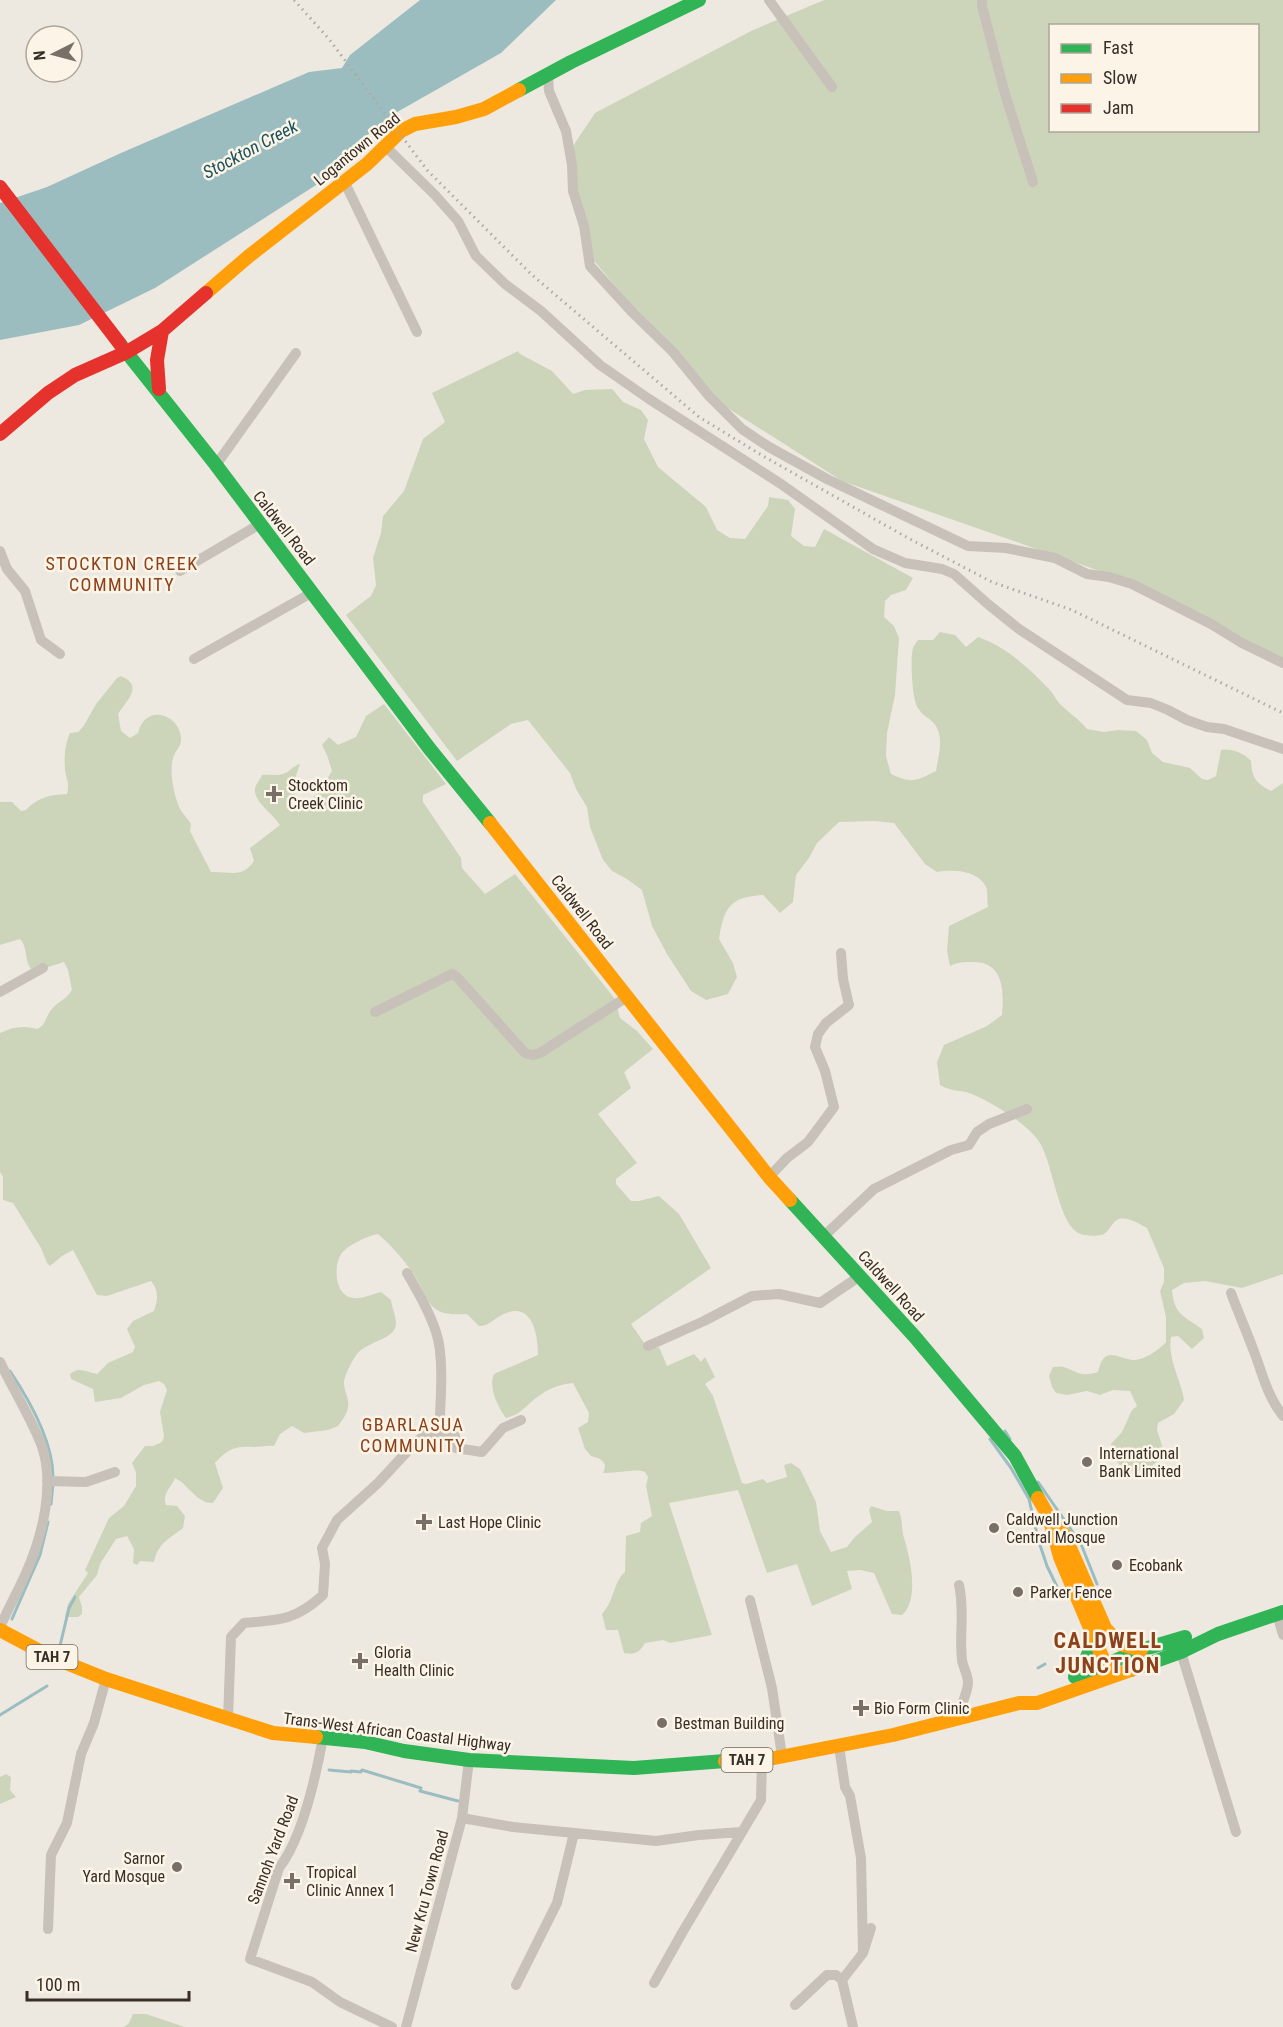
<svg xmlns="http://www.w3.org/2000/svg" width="1283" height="2027" font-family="'Roboto Condensed',sans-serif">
	<rect width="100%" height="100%" fill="#eee9e0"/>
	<!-- green -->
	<path fill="#ccd5b9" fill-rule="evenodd" d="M824 0H1283V662L1154 590 842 481 709 396 589 255 569 152 595 113 751 31ZM1050 26H1258V130H1050Z
		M518 351 520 354 552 371 573 394 585 390 612 389 623 402 641 410 648 420 644 439 658 467 706 507 717 530 730 538 745 539 768 506 769 497 788 500 795 509 791 536 804 546 815 547 824 529 913 578 906 590 891 595 885 601 884 617 894 626 899 638 895 695 887 733 886 756 891 774C912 784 916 781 936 771 938 758 942 745 939 733 934 717 925 720 918 708 912 700 910 658 913 648 914 646 917 641 918 640H933L940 632 955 635 966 647 978 637C1005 646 1029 668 1049 689 1053 693 1056 700 1060 704 1069 713 1079 719 1087 729L1104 732 1118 730 1136 731 1147 740 1152 753 1163 762 1190 768 1202 779 1208 780 1216 776 1221 750C1231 748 1244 753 1251 761 1252 778 1256 783 1271 791L1283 783V1274L1242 1288 1205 1281 1184 1283 1172 1290C1174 1315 1184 1316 1202 1329L1204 1338 1192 1349 1178 1336 1171 1337C1167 1359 1181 1379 1184 1400L1174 1414 1158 1423 1157 1430 1164 1452C1149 1479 1115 1479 1111 1444L1122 1432 1132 1410 1137 1406 1130 1391 1113 1390 1100 1395 1087 1391 1067 1395 1056 1393 1052 1387 1049 1376 1053 1367C1073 1363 1073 1380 1098 1372 1104 1346 1115 1357 1132 1360 1143 1361 1159 1350 1166 1342V1317L1160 1291 1164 1282V1268L1147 1228C1139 1224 1126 1215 1117 1220 1112 1223 1109 1231 1104 1234 1098 1237 1084 1236 1078 1233 1057 1220 1053 1161 1038 1140 1026 1123 986 1098 966 1092 955 1090 951 1091 940 1085L937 1062 944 1045 987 1026 1002 1015C1004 991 1004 962 973 962 964 962 958 962 950 966L947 951 949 926 988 907C987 901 988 893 986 887 978 870 953 869 937 872L925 864 894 823 875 821 839 822 817 843 809 858 796 875 793 902 780 913 763 895C729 897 724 908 719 939L733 963 737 977 728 994 706 1000 691 991 667 954 652 926 642 890 627 879 612 871 603 860 590 827 587 807 576 789 570 773 528 720 511 724 457 761 346 615 371 596 376 585 373 558 381 533 383 516 404 491 423 439 445 422 432 393Z
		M121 676C144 686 127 700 118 714L121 731 130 738 138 733C145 704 178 713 181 737 182 747 175 750 173 758 169 772 174 796 180 809 183 814 188 819 191 824L190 831 211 872C230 871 242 879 254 861L250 848 280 825C274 814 253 802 255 788 256 784 260 780 262 775 269 774 276 776 283 774 290 772 292 766 300 764L292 787 295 795 306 804 319 792 332 771 327 755 322 745 329 737 338 745 356 737 366 716 384 704 446 784 423 795V802L461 858 462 868 485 894 515 874 615 999 620 1018 637 1031 653 1049 624 1072 631 1088 598 1114 637 1163 616 1179V1184L631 1201H639L659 1196 679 1214 711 1268 631 1324 649 1350 659 1347 667 1366 694 1354 701 1362 705 1357 715 1377 705 1384 713 1396 742 1483 746 1484 763 1479 767 1483 787 1477 784 1465 791 1463 800 1469 816 1502 820 1531 831 1552 847 1547 855 1537 872 1522 869 1510 871 1506 887 1511H899C903 1520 901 1529 904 1538 910 1557 920 1600 902 1615L892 1614 874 1573 860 1570 847 1571 852 1589 812 1606 797 1564 767 1573 738 1490 669 1503 712 1635 670 1643 663 1640 645 1643C639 1653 635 1655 624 1653L618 1630H606L602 1614C615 1600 613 1582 625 1572L626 1536 640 1532 641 1523 652 1516 646 1486 648 1477 645 1472C634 1468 617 1474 603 1473 609 1462 600 1458 591 1456L585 1449 578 1428 588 1422 589 1413 573 1383C557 1384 542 1392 530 1403 521 1411 518 1415 506 1418 498 1407 488 1388 494 1374L538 1355C538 1334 532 1301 504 1314 494 1318 490 1326 479 1326L467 1314C425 1317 431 1300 413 1273 403 1259 391 1245 378 1234 367 1236 348 1245 341 1254 333 1267 335 1296 353 1298 362 1299 373 1294 381 1292L391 1300C392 1308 396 1316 396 1323 396 1341 363 1341 355 1357 351 1363 344 1376 344 1383 344 1389 347 1394 348 1401 350 1411 343 1419 338 1426L328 1430 304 1433 292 1426 280 1434 274 1446C267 1445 261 1447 254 1447 235 1446 229 1448 215 1463L223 1488 213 1503C197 1504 189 1485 175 1478 171 1488 162 1493 166 1505L177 1506 185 1516 183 1528C169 1539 158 1543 154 1562L140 1561 137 1565 133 1563 134 1549 127 1536 116 1539 100 1564 97 1575 79 1597 82 1607V1614L78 1617H65L68 1604 88 1573 85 1570 109 1518 124 1506 136 1486V1472L132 1463 145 1446H153L162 1442 164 1436 160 1412 167 1390 164 1384 159 1381 144 1385 121 1398 95 1402 93 1389 71 1379 70 1374C78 1366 87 1372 97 1374L108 1363 133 1352 135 1347 127 1329 133 1321 154 1311C158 1299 159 1291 151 1281L107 1296 97 1295 73 1250 62 1256 50 1266 47 1263 41 1248 13 1203 3 1200V1177L0 1172V1033C13 1027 23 1025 37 1029 46 1025 45 1018 51 1010 57 1002 67 999 72 990L68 970 64 962 48 967 40 965 31 969C24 960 28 947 20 939L0 945V802H12L21 811 26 810C38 797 50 795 67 794 70 781 66 780 65 769 64 757 65 744 70 733L78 732 83 727 96 704 117 678Z
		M6 1774 11 1777 10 1790 16 1797 0 1804V1777Z
		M133 2014H146L185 2027H124L129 2023Z"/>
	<!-- water -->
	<path fill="#9bbdc0" d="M420 0H556L501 53 399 111 366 136 327 178 155 288 79 325 0 340V203L47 187 121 153 309 72 342 68 350 55Z"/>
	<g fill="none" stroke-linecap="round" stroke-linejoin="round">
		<!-- stream -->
		<path stroke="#9bbdc0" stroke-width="3" d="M10 1371C30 1401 53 1441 53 1477
			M1005 1431 1010 1439
			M990 1439 1011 1468 1029 1499 1038 1539 1047 1566 1061 1595
			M1038 1482 1081 1544 1097 1584
			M51 1504 53 1484
			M12 1619 40 1555 48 1522
			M59 1650 69 1608 75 1597
			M1038 1668 1045 1664
			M0 1715 47 1686
			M329 1770 351 1772V1771L361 1772 362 1770 421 1788 420 1791 458 1801"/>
		<!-- street -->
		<path stroke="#c7c1b9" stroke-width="10" d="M769 0 832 87
			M982 0V6L1005 94 1033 182
			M548 75 549 91 566 131 572 165 573 191 584 226 590 266 633 313 673 352 709 396 742 429 769 447 827 479 968 546 1006 548 1055 558 1087 574 1109 577 1132 584 1211 624 1242 643 1283 663
			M385 146 435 195 458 221 476 256 505 284 541 311 600 365 649 399 781 484 873 549 905 563 942 569 954 574 989 605 1019 629 1127 700 1151 703 1168 710 1187 720 1207 727 1224 729 1283 749
			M344 181 417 332
			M216 465 296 353
			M0 551 7 569 25 591 41 640 60 654
			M180 571 260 524
			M194 659 313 592
			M0 992 43 968
			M375 1012 452 974 457 977 525 1053 533 1055 540 1053 627 997
			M769 1177 787 1158 808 1142 834 1107 825 1071 815 1047 818 1034 826 1023 849 1005 843 979 841 953
			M824 1236 874 1189 951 1150 969 1145 977 1132 989 1124 1027 1109
			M407 1273C418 1292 429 1311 436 1332 445 1358 440 1406 439 1435
			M1231 1293C1238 1312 1246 1330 1253 1349 1263 1374 1266 1394 1283 1416
			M648 1346 704 1321 752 1296 779 1294 820 1303 860 1276
			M0 1362C13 1389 30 1416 41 1444 56 1484 42 1537 26 1573 18 1591 8 1609 0 1627
			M47 1481 86 1482 115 1472
			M959 1585C965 1611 959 1634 962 1660 963 1667 968 1675 968 1682 968 1695 959 1701 963 1718
			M750 1600 772 1688 782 1756
			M1277 1614 1283 1635
			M1181 1652 1236 1832
			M228 1719 231 1637 244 1623C280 1620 296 1620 323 1595L325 1564 322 1548 337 1520 378 1483 416 1442 425 1435 455 1436 456 1448 482 1452 503 1428 521 1420
			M323 1737C316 1776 303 1837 279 1868L250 1959 312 1982 340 2002 392 2027
			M839 1746 845 1787 850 1796 861 1858 863 1953
			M462 1818 513 1827 656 1841 699 1835 741 1832
			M48 1929 51 1855 67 1823 81 1754 94 1723 106 1679
			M842 1980 863 1953 871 1928
			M654 1983 682 1933 761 1800 762 1760
			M516 1985 557 1903 574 1833
			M795 2005 827 1975H836L842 1980 853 2027
			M406 2027 462 1818 469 1760"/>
		<!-- fast -->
		<path stroke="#30b455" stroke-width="14" d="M519 90 571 62 699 0
			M120 344 216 465 429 748 490 823
			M790 1200 915 1337 1015 1456 1038 1498
			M1131 1670 1181 1652 1218 1634 1283 1612
			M1080 1675 1091 1647 1092 1629
			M1075 1677 1141 1650 1185 1637
			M316 1737 365 1742 404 1751 469 1760 634 1768 725 1761"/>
		<!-- slow -->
		<path stroke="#ff9f0a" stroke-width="14" d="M206 293 249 256 367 164 401 131 415 124 456 117 484 109 519 90
			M490 823 769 1177 790 1200
			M1038 1498 1049 1517 1060 1557 1109 1673
			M1051 1519 1064 1534 1109 1637
			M1104 1627 1120 1644 1141 1650
			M0 1630 49 1656 106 1679 273 1733 316 1737
			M725 1761 764 1760 893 1735 1019 1703H1037L1131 1670"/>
		<!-- jam -->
		<path stroke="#e5322d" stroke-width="14" d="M0 187 120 344
			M159 389 157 360 162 331
			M0 434 48 393 75 375 127 352 162 331 206 293"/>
		<!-- rail -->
		<path stroke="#aea9a4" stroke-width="3" stroke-dasharray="1.5 4.5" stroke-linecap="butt" d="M294 0 329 39 427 170 532 275 699 417 763 456 908 538 992 582 1072 610 1283 713"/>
	</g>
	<!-- markers -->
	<g fill="#786f68" stroke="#fbf4e7" stroke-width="2">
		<path d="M271 785h6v6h6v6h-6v6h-6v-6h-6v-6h6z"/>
		<circle cx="1087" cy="1462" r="6"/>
		<path d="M421 1513h6v6h6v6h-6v6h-6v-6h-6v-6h6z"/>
		<circle cx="994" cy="1528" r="6"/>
		<circle cx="1117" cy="1565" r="6"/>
		<circle cx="1018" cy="1592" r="6"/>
		<path d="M357 1652h6v6h6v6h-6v6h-6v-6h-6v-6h6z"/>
		<path d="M858 1699h6v6h6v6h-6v6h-6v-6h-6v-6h6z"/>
		<circle cx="662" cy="1723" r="6"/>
		<circle cx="177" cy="1867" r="6"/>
		<path d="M289 1872h6v6h6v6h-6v6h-6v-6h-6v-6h6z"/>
	</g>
	<g text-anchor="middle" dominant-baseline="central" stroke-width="5" stroke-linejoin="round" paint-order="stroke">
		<!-- shield labels -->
		<g fill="#fbf4e7" stroke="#726961" stroke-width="1.5">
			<rect x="26.5" y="1645" width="51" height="24" rx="4.5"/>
			<rect x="721.5" y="1748" width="51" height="24" rx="4.5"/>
		</g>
		<g font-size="15" font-weight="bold" fill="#382e27">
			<text x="52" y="1657">TAH 7</text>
			<text x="747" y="1760">TAH 7</text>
		</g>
		<!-- street labels -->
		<g font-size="16" fill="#382e27" stroke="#fbf4e7">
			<text transform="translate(357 149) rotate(-39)">Logantown Road</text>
			<text transform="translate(284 528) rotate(52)">Caldwell Road</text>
			<text transform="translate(582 912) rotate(52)">Caldwell Road</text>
			<text transform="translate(891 1286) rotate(48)">Caldwell Road</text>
			<text transform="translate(397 1732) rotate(7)">Trans-West African Coastal Highway</text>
			<text transform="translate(273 1850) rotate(-69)">Sannoh Yard Road</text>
			<text transform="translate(427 1891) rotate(-75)">New Kru Town Road</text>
		</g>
		<!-- poi labels -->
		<g font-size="16" fill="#382e27" stroke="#fbf4e7" text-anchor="start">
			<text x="288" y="785">Stocktom<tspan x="288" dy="18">Creek Clinic</tspan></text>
			<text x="1099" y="1453">International<tspan x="1099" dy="18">Bank Limited</tspan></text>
			<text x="1006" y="1519">Caldwell Junction<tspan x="1006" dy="18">Central Mosque</tspan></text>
			<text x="438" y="1522">Last Hope Clinic</text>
			<text x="1129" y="1565">Ecobank</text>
			<text x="1030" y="1592">Parker Fence</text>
			<text x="374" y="1652">Gloria<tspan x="374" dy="18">Health Clinic</tspan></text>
			<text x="874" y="1708">Bio Form Clinic</text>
			<text x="674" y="1723">Bestman Building</text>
			<text x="165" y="1858" text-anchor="end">Sarnor<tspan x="165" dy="18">Yard Mosque</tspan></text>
			<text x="306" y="1872">Tropical<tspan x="306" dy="18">Clinic Annex 1</tspan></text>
		</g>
		<!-- water labels -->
		<g font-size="18" font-style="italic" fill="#19515d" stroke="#fbf4e7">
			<text transform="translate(250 149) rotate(-28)">Stockton Creek</text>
		</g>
		<!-- neighbourhood labels -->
		<g font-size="18" letter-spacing="1.5" fill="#8d411a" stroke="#fbf4e7">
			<text x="122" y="563">STOCKTON CREEK<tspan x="122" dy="21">COMMUNITY</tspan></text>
			<text x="413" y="1424">GBARLASUA<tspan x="413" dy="21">COMMUNITY</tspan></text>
		</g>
		<!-- district labels -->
		<g font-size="22" font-weight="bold" letter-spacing="1.5" fill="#8d411a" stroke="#fbf4e7">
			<text x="1108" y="1640">CALDWELL<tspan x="1108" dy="25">JUNCTION</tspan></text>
		</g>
	</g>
	<!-- legend -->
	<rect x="1049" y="24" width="210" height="108" fill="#fbf4e7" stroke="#ada59a" stroke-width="1.5"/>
	<rect x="1061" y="44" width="30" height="9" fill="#30b455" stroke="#ada59a" stroke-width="1.5"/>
	<text x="1103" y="54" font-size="18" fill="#382e27">Fast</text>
	<rect x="1061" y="74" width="30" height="9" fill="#ff9f0a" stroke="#ada59a" stroke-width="1.5"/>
	<text x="1103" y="84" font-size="18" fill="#382e27">Slow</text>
	<rect x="1061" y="104" width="30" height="9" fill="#e5322d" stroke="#ada59a" stroke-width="1.5"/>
	<text x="1103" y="114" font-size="18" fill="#382e27">Jam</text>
	<!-- north arrow -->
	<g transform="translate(54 54) rotate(264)"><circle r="28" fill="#fbf4e7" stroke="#ada59a" stroke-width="1.5"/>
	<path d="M0-4.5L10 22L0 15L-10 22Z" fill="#786f68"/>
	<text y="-9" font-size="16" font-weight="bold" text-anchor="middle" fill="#382e27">N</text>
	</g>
	<!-- scale -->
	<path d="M27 1991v9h162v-9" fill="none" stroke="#382e27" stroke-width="3"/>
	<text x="36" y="1991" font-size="18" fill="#382e27" stroke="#fbf4e7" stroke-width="4.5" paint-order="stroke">100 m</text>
</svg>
